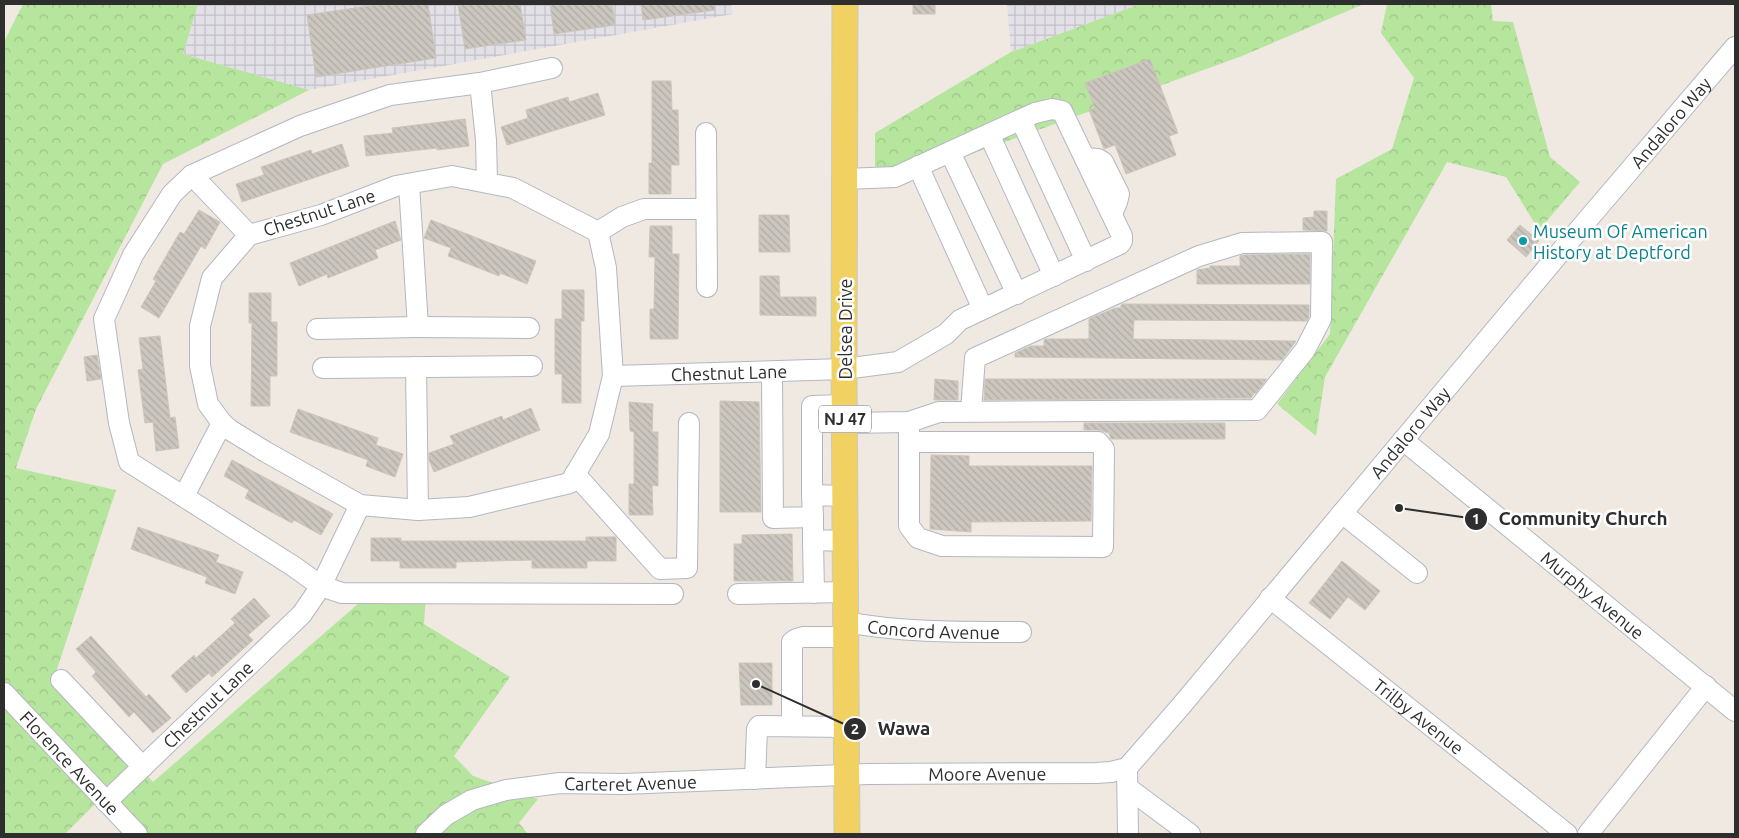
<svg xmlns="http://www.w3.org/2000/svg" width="1739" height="838" font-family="Ubuntu,sans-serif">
	<defs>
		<pattern id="industrial-grid" width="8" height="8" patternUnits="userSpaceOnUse" patternTransform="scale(1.25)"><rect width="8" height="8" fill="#e3e1e8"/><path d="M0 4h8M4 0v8" fill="none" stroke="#c3c1c7"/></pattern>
		<pattern id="forest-crowns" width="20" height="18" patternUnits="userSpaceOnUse" patternTransform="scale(1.25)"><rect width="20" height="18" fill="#b6e59e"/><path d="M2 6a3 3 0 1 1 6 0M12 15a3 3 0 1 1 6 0" fill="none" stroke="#9dc588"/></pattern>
		<pattern id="building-back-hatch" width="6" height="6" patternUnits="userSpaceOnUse" patternTransform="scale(1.25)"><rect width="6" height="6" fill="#cbc7bf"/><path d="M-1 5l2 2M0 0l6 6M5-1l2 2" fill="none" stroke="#afaba4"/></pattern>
	</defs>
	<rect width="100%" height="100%" fill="#efe9e1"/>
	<!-- industrial -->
	<path fill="url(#industrial-grid)" d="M198 4H731L733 14 309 90 183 54Z
		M1007 4H1140L1011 52Z"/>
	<!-- forest -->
	<path fill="url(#forest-crowns)" d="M23 4H198L183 54 309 90 163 164 36 409 16 468 116 490 56 672 153 782 359 603 426 596 424 624 510 677 454 756 473 776 538 799 519 823 528 834H144L106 793 65 834H4V42Z
		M1140 4H1364L1242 56 875 189V133L1011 52Z
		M1387 4H1491L1493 21 1513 22 1550 157 1580 182 1539 230 1506 177 1447 162 1325 377 1316 436 1277 404 1330 334 1336 179 1392 149 1414 78 1381 33Z"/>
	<!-- building -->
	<path fill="url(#building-back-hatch)" stroke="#cbc5ba" d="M382 4H428L436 58 316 77 307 15Z
		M458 4H520L526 40 465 49Z
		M550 4H612L615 25 554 34Z
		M641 4H714L715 10 643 20Z
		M913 4H935V14H913Z
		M1150 59 1178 133 1169 136 1176 155 1126 174 1115 145 1104 149 1089 110 1095 108 1085 83Z
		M652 81H671L672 110H678L679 165H671V194H649V163H652Z
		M598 93 605 115 507 145 501 127 528 118 526 110 568 97 569 102Z
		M465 119 469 146 437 150V148L366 156 364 136 393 133 392 128Z
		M342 144 349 166 242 202 236 184 264 175 261 167 311 150 312 154Z
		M199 210 220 222 205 249 201 246 159 318 141 307 156 281 153 279 180 232 184 234Z
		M1314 211H1327V231L1303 230V218L1314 217Z
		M759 215H789L790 252H759Z
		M431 220 536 261 527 284 500 273 499 276 448 256 451 248 424 238Z
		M395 221 401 240 375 250 378 258 328 278 327 274 299 286 290 263Z
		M1520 225 1539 241 1526 257 1507 240Z
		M650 226H672V254H679L678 339H650V309H654L655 257H649Z
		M1310 254V284H1197V270L1210 268V266H1240V256L1244 255Z
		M760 276H779L780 297H816V316L760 315Z
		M562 290H584V321H581V403H562V374H555V319H562Z
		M249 293H271V322H277V376H270V406H251L252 323H249Z
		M1123 304 1309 305V316L1307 321 1134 320 1133 339 1296 341 1282 360 1015 357V353L1031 346H1044V340L1046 339H1089V319L1115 308H1121V305Z
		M160 336 170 418 175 417 179 448 156 451 153 422 145 423 138 370 143 369 139 338Z
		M97 355 101 379 87 381 84 357Z
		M935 379 958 381V400H934Z
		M985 379H1266V380L1256 393H1254L1251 398 984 400Z
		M720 401 759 402 761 512H720Z
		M629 402 653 404 652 432H658V486L652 485 653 515H629V484H634V432L630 431Z
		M531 408 540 430 434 472 429 460V453L454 444 450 436 502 416 503 420Z
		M298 409 378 438 376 445 403 454 395 477 366 466 368 460 290 432Z
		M1084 423H1225V439H1111L1109 433 1098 430H1084Z
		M931 455 969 456V466H1092L1091 521 971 522V532L930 529Z
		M232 460 333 514 321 535 294 520 292 523 245 498 249 490 224 476Z
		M138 527 219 555 216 562 243 572 235 594 205 583 207 577 131 549Z
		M792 534 793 581H734V544H742V535Z
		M586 537H616V561H587V568H532V560L456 562V568H400V561H371V538H401V541H586Z
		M1342 561 1380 591 1365 610 1348 597 1330 619 1309 603Z
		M254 598 270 616 248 635 253 640 212 677 209 673 186 693 171 676 194 655 196 658 235 623 231 619Z
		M91 636 146 697 149 694 171 718 153 733 134 712 129 717 92 676 96 672 76 649Z
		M739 663H772V705H741Z"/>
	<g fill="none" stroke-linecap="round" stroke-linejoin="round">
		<!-- minor casing -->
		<g stroke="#b4b7c1" stroke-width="22">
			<g id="minor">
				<path d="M552 68 480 83 390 95 300 126 192 175 172 194 133 255 104 319 119 423 129 462 293 566 321 586 342 593 673 594"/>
				<path d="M480 83 486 140 487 182"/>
				<path d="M1021 120 1086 261"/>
				<path d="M706 133 707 287"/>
				<path d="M989 134 1054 276"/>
				<path d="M950 152 1017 294"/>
				<path d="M1085 158 1098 159 1103 162 1119 194 1117 202 1112 214"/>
				<path d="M918 166 983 309"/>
				<path d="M192 175 249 235"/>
				<path d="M452 176 513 188 598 232 606 268 613 376 599 434 570 483 469 507 418 510 360 505 266 452 230 430 222 423 208 404 200 366V326L212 278 249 235 321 215 396 186Z"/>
				<path d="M598 232 622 217 644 209H706"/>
				<path d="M418 327 529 328"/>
				<path d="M317 329 418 327 409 184"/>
				<path d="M416 367 418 510"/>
				<path d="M323 368 532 366"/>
				<path d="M772 372 773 518 813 517 812 495 845 496"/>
				<path id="s1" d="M613 376 844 369 898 362 946 334 960 320 1120 244 1122 241V236L1062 111 1052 109 1035 113 895 177 845 179"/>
				<path d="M909 422V526L918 538 942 546 1103 547 1104 449 1098 442H909"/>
				<path d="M845 423 909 422 939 412 1257 410 1305 350 1321 319 1322 242 1242 243 1199 256 975 358 971 411"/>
				<path id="s2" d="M1403 440 1735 711"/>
				<path d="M575 474 660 569 687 568 689 423"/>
				<path d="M812 495V406L845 405"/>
				<path d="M184 496 222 423"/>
				<path d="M1342 513 1417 573"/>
				<path d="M813 517V540L846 541"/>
				<path d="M813 540 814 593"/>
				<path d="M738 594 846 592"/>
				<path id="s3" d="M1270 598 1567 834"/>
				<path id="s4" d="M846 622C904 633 962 632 1021 632"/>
				<path d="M61 680 143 767"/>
				<path id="s5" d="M4 693 137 834"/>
				<path d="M792 726V642L796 639 803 637H846"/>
				<path d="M755 779 757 729 759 726 847 727"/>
				<path d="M1128 788 1190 834"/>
				<path id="s6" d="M106 802 302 614 321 586 360 505"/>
				<path id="s7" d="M426 834 446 815 472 800 506 790 560 783 623 784 868 774 1096 773 1111 772 1127 768"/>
				<path id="s8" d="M1128 834 1127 768 1181 706 1583 225 1735 47"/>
				<path d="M1588 834 1706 686"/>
			</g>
		</g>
		<!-- major casing -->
		<g stroke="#c9c9c9" stroke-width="27">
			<path id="major" d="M845 4 844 369 847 834"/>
		</g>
		<!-- minor -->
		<use href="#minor" stroke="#fff" stroke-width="20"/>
		<!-- major -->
		<use href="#major" stroke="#f2d163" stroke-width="25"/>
	</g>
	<!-- markers -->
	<circle fill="#0f9aa8" stroke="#fff" stroke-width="2" cx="1523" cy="241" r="5"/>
	<g text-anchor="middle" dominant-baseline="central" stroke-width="5" stroke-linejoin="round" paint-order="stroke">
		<!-- shield labels -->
		<rect fill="#fff" stroke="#6d6d6d" stroke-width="1" x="819" y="405.5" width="52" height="27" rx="4"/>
		<g font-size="16" font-weight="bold" fill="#2e2e2e">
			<text x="845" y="419">NJ 47</text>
		</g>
		<!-- street labels -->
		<g font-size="18" fill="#2e2e2e" stroke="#fff">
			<text stroke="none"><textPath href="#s8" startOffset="910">Andaloro Way</textPath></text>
			<text transform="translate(319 212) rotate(-18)">Chestnut Lane</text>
			<text transform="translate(845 329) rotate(-90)">Delsea Drive</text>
			<text stroke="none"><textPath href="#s1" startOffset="116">Chestnut Lane</textPath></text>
			<text stroke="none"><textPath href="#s8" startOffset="505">Andaloro Way</textPath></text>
			<text stroke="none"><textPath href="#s2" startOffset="245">Murphy Avenue</textPath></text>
			<text stroke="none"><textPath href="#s4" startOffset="88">Concord Avenue</textPath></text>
			<text stroke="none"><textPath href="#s6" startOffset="141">Chestnut Lane</textPath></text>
			<text stroke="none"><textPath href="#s3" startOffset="190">Trilby Avenue</textPath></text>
			<text stroke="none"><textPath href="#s5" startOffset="96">Florence Avenue</textPath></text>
			<text stroke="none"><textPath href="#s7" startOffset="575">Moore Avenue</textPath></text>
			<text stroke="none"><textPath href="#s7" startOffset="218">Carteret Avenue</textPath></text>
		</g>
		<!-- culture labels -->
		<g font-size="18" fill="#0d838f" stroke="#fff" text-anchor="start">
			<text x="1533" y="231">Museum Of American<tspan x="1533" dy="21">History at Deptford</tspan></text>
		</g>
	</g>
	<!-- callouts -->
	<path fill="none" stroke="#2e2e2e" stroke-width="2" d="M1399 508L1476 519M756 684L855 729"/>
	<g fill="#2e2e2e" stroke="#fff" stroke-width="2">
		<circle cx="1399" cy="508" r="5"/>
		<circle cx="756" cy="684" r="5"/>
		<circle cx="1476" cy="519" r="12"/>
		<circle cx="855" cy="729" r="12"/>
	</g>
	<g font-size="15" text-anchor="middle" font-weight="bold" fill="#fff">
		<text x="1476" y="524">1</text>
		<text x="855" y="734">2</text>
	</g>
	<g font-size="19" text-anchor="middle" font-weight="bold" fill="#2e2e2e" stroke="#fff" stroke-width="5" stroke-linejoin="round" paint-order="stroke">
		<text x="1583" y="525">Community Church</text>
		<text x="904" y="735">Wawa</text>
	</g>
	<!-- border -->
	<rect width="1739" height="838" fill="none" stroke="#2e2e2e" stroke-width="10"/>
</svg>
